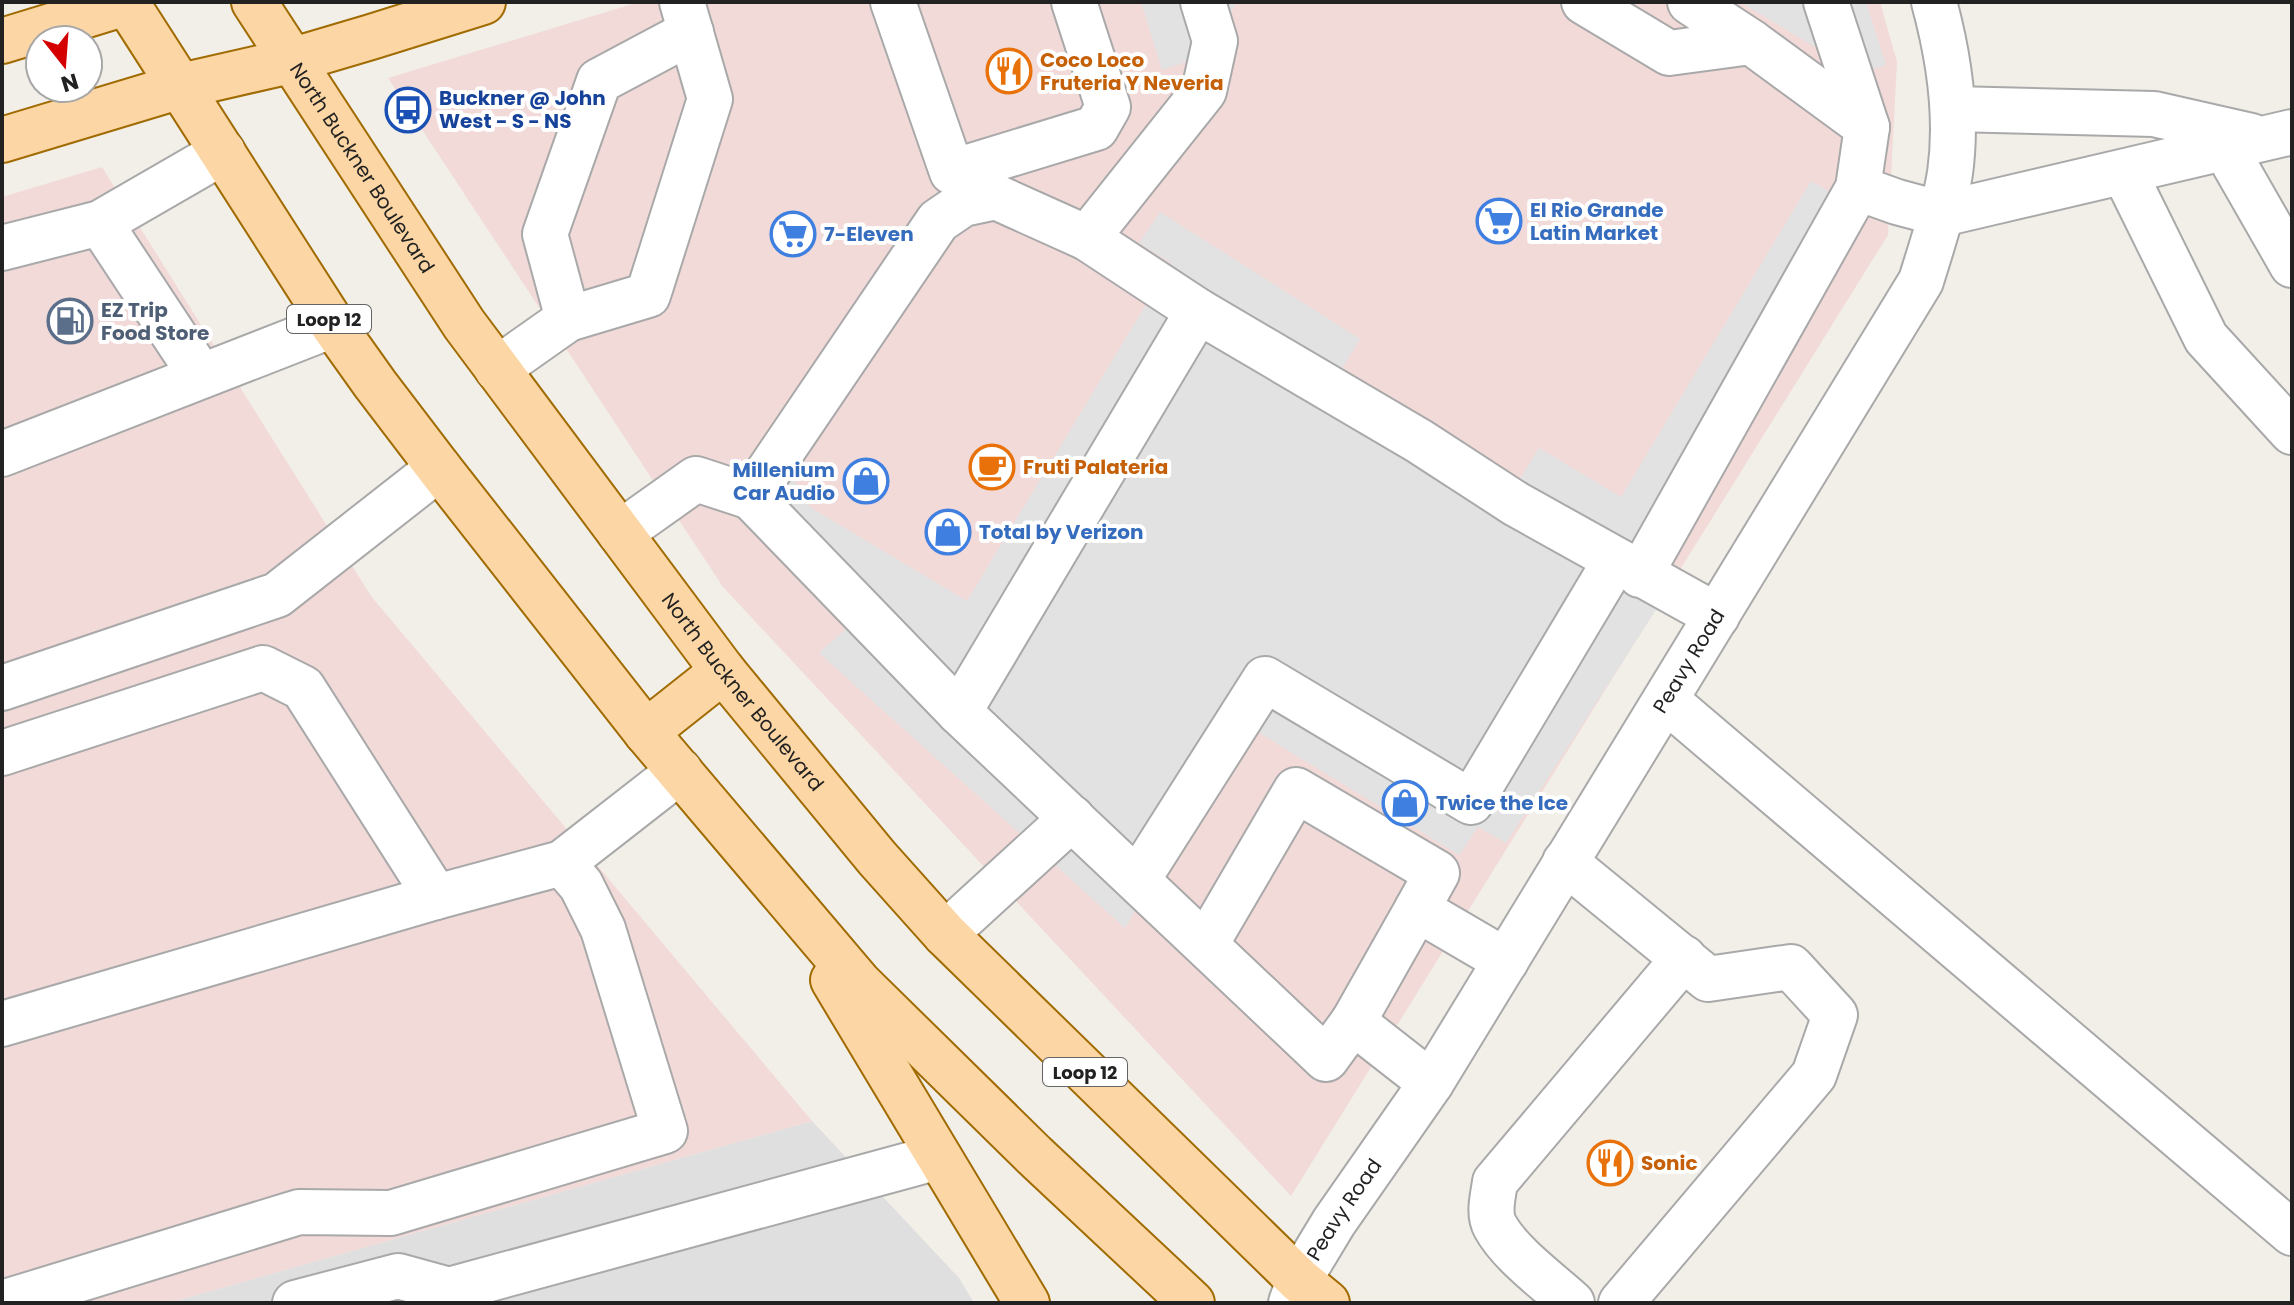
<svg xmlns="http://www.w3.org/2000/svg" width="2294" height="1305" font-family="Poppins,sans-serif">
	<rect width="100%" height="100%" fill="#f2efe9"/>
	<!-- residential -->
	<path fill="#e0dfdf" d="M812 1121 959 1278 974 1303H168Z"/>
	<!-- commercial -->
	<path fill="#f2dad9" d="M639 2H1880L1897 62 1888 235 1291 1196 723 587 388 78Z
		M102 167 371 596 812 1121 168 1303H2V197Z"/>
	<!-- parking -->
	<path fill="#e2e2e2" d="M1141 2H1238L1195 59 1162 70Z
		M1740 2H1866L1886 65 1860 74Z
		M1811 181 1845 201 1619 577 1661 602 1506 843 1478 827 1459 855 1248 726 1125 928 819 653 849 626 752 480 784 464 810 507 967 601 1171 263 1139 243 1160 212 1360 339 1321 403 1502 508 1539 448 1621 497Z"/>
	<g fill="none" stroke-linecap="round" stroke-linejoin="round">
		<!-- minor casing -->
		<g stroke="#a9a9a9" stroke-width="48">
			<g id="minor">
				<path d="M893 2 952 172 1096 128 1108 107 1074 2"/>
				<path d="M1203 2 1215 41 1204 91 1087 238 1198 311 959 712 1326 1059 1353 1022 1431 1083"/>
				<path d="M1584 2 1669 53 1751 42"/>
				<path d="M1826 2 1867 127"/>
				<path d="M1953 109 2154 114 2251 136"/>
				<path d="M2225 148 2292 265"/>
				<path d="M2124 172 2206 338 2292 432"/>
				<path d="M1858 188 1897 202 1942 214 2292 132"/>
				<path d="M100 223 201 376"/>
				<path d="M2 248 100 223 223 152"/>
				<path d="M1198 311 1419 441 1516 504 1717 616"/>
				<path d="M568 319 545 234 599 81 691 32"/>
				<path d="M497 369 568 319 648 295 710 99 682 2"/>
				<path d="M2 454 333 325"/>
				<path d="M620 533 696 479 751 497"/>
				<path d="M1640 575 1858 188 1867 127 1751 42 1690 2"/>
				<path d="M2 688 277 595 439 468"/>
				<path d="M1667 701 2292 1233"/>
				<path d="M959 712 751 497 938 221 963 204 996 197 1087 238"/>
				<path d="M2 753 263 668 303 688 436 897"/>
				<path d="M1565 862 1708 979 1791 967 1835 1015 1814 1075 1621 1303"/>
				<path d="M1138 879 1265 679 1471 802 1615 561"/>
				<path d="M945 934 1072 818"/>
				<path d="M1206 944 1296 790 1437 873 1417 909 1506 961"/>
				<path d="M1353 1022 1417 909"/>
				<path d="M2 1024 436 897 562 863 680 771"/>
				<path d="M2 1303 299 1212 391 1213 665 1131 603 929 581 885 562 863"/>
				<path d="M295 1303 398 1276 449 1290 938 1157"/>
				<path id="s1" d="M1291 1303 1299 1280 1334 1222 1431 1083 1921 281C1932 245 1944 210 1950 173 1958 116 1949 57 1934 2"/>
				<path d="M1572 1303C1549 1282 1510 1254 1495 1226 1488 1213 1493 1197 1495 1182L1684 958"/>
			</g>
		</g>
		<!-- major casing -->
		<g stroke="#a06b00" stroke-width="48">
			<g id="major">
				<path d="M126 2 333 325 375 384 439 468 646 732 859 983 1034 1155 1192 1303"/>
				<path id="s2" d="M254 2 464 324 723 671 877 858 945 934 1299 1280 1327 1303"/>
				<path d="M2 41 129 2"/>
				<path d="M2 140 181 86 290 61 371 37 483 2"/>
				<path d="M646 732 723 671"/>
				<path d="M833 980 1027 1303"/>
			</g>
		</g>
		<!-- minor -->
		<use href="#minor" stroke="#fff" stroke-width="44"/>
		<!-- major -->
		<use href="#major" stroke="#fcd6a4" stroke-width="44"/>
	</g>
	<!-- icons -->
	<defs>
		<g id="restaurant-ring" transform="scale(2.3)"><circle r="9.5" fill="#fff" stroke="#e8710a" stroke-width="1.5"/><path d="M-5-6h1v4h1v-4h1v4h1v-4h1v5L-1.5 .5V6h-2V.5L-5-1ZM5-6V6H3V1.5H1.5Q1.5-4 5-6Z" fill="#e8710a"/></g>
		<g id="bus-ring" transform="scale(2.3)"><circle r="9.5" fill="#fff" stroke="#1a4fb4" stroke-width="1.5"/><path d="M-5-6H5V4H4V6H2V4H-2V6H-4V4H-5ZM-3.5-4V0h7V-4ZM-3.5 1.2v1.5H-2V1.2ZM2 1.2v1.5H3.5V1.2Z" fill="#1a4fb4"/></g>
		<g id="supermarket-ring" transform="scale(2.3)"><circle r="9.5" fill="#fff" stroke="#3f7fe0" stroke-width="1.5"/><path d="M-6-5.5h2.5l.6 2H6L4.5 2H-2.5L-4.4-4H-6ZM-1.5 3.2a1.3 1.3 0 1 0 .1 0ZM3 3.2a1.3 1.3 0 1 0 .1 0Z" fill="#3f7fe0"/></g>
		<g id="fuel-ring" transform="scale(2.3)"><circle r="9.5" fill="#fff" stroke="#5c6f8a" stroke-width="1.5"/><path d="M-5.5-6h7V0h2V4h1.3V-2.5L3-4.5l.8-.8L6-3V5H2.5V1h-1V6h-7ZM-4.2-4.7v3.2H.2V-4.7Z" fill="#5c6f8a"/></g>
		<g id="cafe-ring" transform="scale(2.3)"><circle r="9.5" fill="#fff" stroke="#e8710a" stroke-width="1.5"/><path d="M-5.5-4.5H6V0H3Q3 3.5 0 3.5H-2.5Q-5.5 3.5-5.5 0ZM3-3.2v2h1.7v-2ZM-6 4.5H4V6H-6Z" fill="#e8710a"/></g>
		<g id="shop-ring" transform="scale(2.3)"><circle r="9.5" fill="#fff" stroke="#3f7fe0" stroke-width="1.5"/><path d="M-5-2.5h2.3a2.7 3.5 0 0 1 5.4 0H5L5.5 6h-11ZM-1.5-2.5h3a1.5 2.3 0 0 0-3 0Z" fill="#3f7fe0"/></g>
	</defs>
	<g fill-rule="evenodd">
		<use href="#restaurant-ring" x="1009" y="71"/>
		<use href="#bus-ring" x="408" y="110"/>
		<use href="#supermarket-ring" x="1499" y="221"/>
		<use href="#supermarket-ring" x="793" y="234"/>
		<use href="#fuel-ring" x="70" y="321"/>
		<use href="#cafe-ring" x="992" y="467"/>
		<use href="#shop-ring" x="866" y="481"/>
		<use href="#shop-ring" x="948" y="532"/>
		<use href="#shop-ring" x="1405" y="803"/>
		<use href="#restaurant-ring" x="1610" y="1163"/>
	</g>
	<g text-anchor="middle" dominant-baseline="central" stroke-width="8" stroke-linejoin="round" paint-order="stroke">
		<!-- shield labels -->
		<g fill="#fff" stroke="#646464" stroke-width="2">
			<rect x="287" y="305" width="84" height="28" rx="6"/>
			<rect x="1043" y="1058" width="84" height="28" rx="6"/>
		</g>
		<g font-size="18" font-weight="bold" fill="#222">
			<text x="329" y="319">Loop 12</text>
			<text x="1085" y="1072">Loop 12</text>
		</g>
		<!-- food labels -->
		<g font-size="20" font-weight="bold" fill="#c56008" stroke="#fff" text-anchor="start">
			<text x="1040" y="60">Coco Loco<tspan x="1040" dy="23">Fruteria Y Neveria</tspan></text>
			<text x="1023" y="467">Fruti Palateria</text>
			<text x="1641" y="1163">Sonic</text>
		</g>
		<!-- transit labels -->
		<g font-size="20" font-weight="bold" fill="#164399" stroke="#fff" text-anchor="start">
			<text x="439" y="98">Buckner @ John<tspan x="439" dy="23">West - S - NS</tspan></text>
		</g>
		<!-- street labels -->
		<g font-size="20" fill="#222" stroke="#fff">
			<text stroke="none"><textPath href="#s2" startOffset="198">North Buckner Boulevard</textPath></text>
			<text stroke="none"><textPath href="#s1" startOffset="756">Peavy Road</textPath></text>
			<text stroke="none"><textPath href="#s2" startOffset="846">North Buckner Boulevard</textPath></text>
			<text stroke="none"><textPath href="#s1" startOffset="108">Peavy Road</textPath></text>
		</g>
		<!-- shop labels -->
		<g font-size="20" font-weight="bold" fill="#366cbe" stroke="#fff" text-anchor="start">
			<text x="1530" y="210">El Rio Grande<tspan x="1530" dy="23">Latin Market</tspan></text>
			<text x="824" y="234">7-Eleven</text>
			<text x="835" y="470" text-anchor="end">Millenium<tspan x="835" dy="23">Car Audio</tspan></text>
			<text x="979" y="532">Total by Verizon</text>
			<text x="1436" y="803">Twice the Ice</text>
		</g>
		<!-- service labels -->
		<g font-size="20" font-weight="bold" fill="#4e5e75" stroke="#fff" text-anchor="start">
			<text x="101" y="310">EZ Trip<tspan x="101" dy="23">Food Store</tspan></text>
		</g>
	</g>
	<!-- border -->
	<rect width="2294" height="1305" fill="none" stroke="#222222" stroke-width="8"/>
	<!-- north arrow -->
	<g transform="translate(64 64) rotate(163)"><circle r="38" fill="#ffffff" stroke="#a7a7a7" stroke-width="2"/>
	<path d="M0-6L14 30L0 20L-14 30Z" fill="#d40000"/>
	<text y="-12" font-size="22" font-weight="bold" text-anchor="middle" fill="#222222">N</text>
	</g>
</svg>
